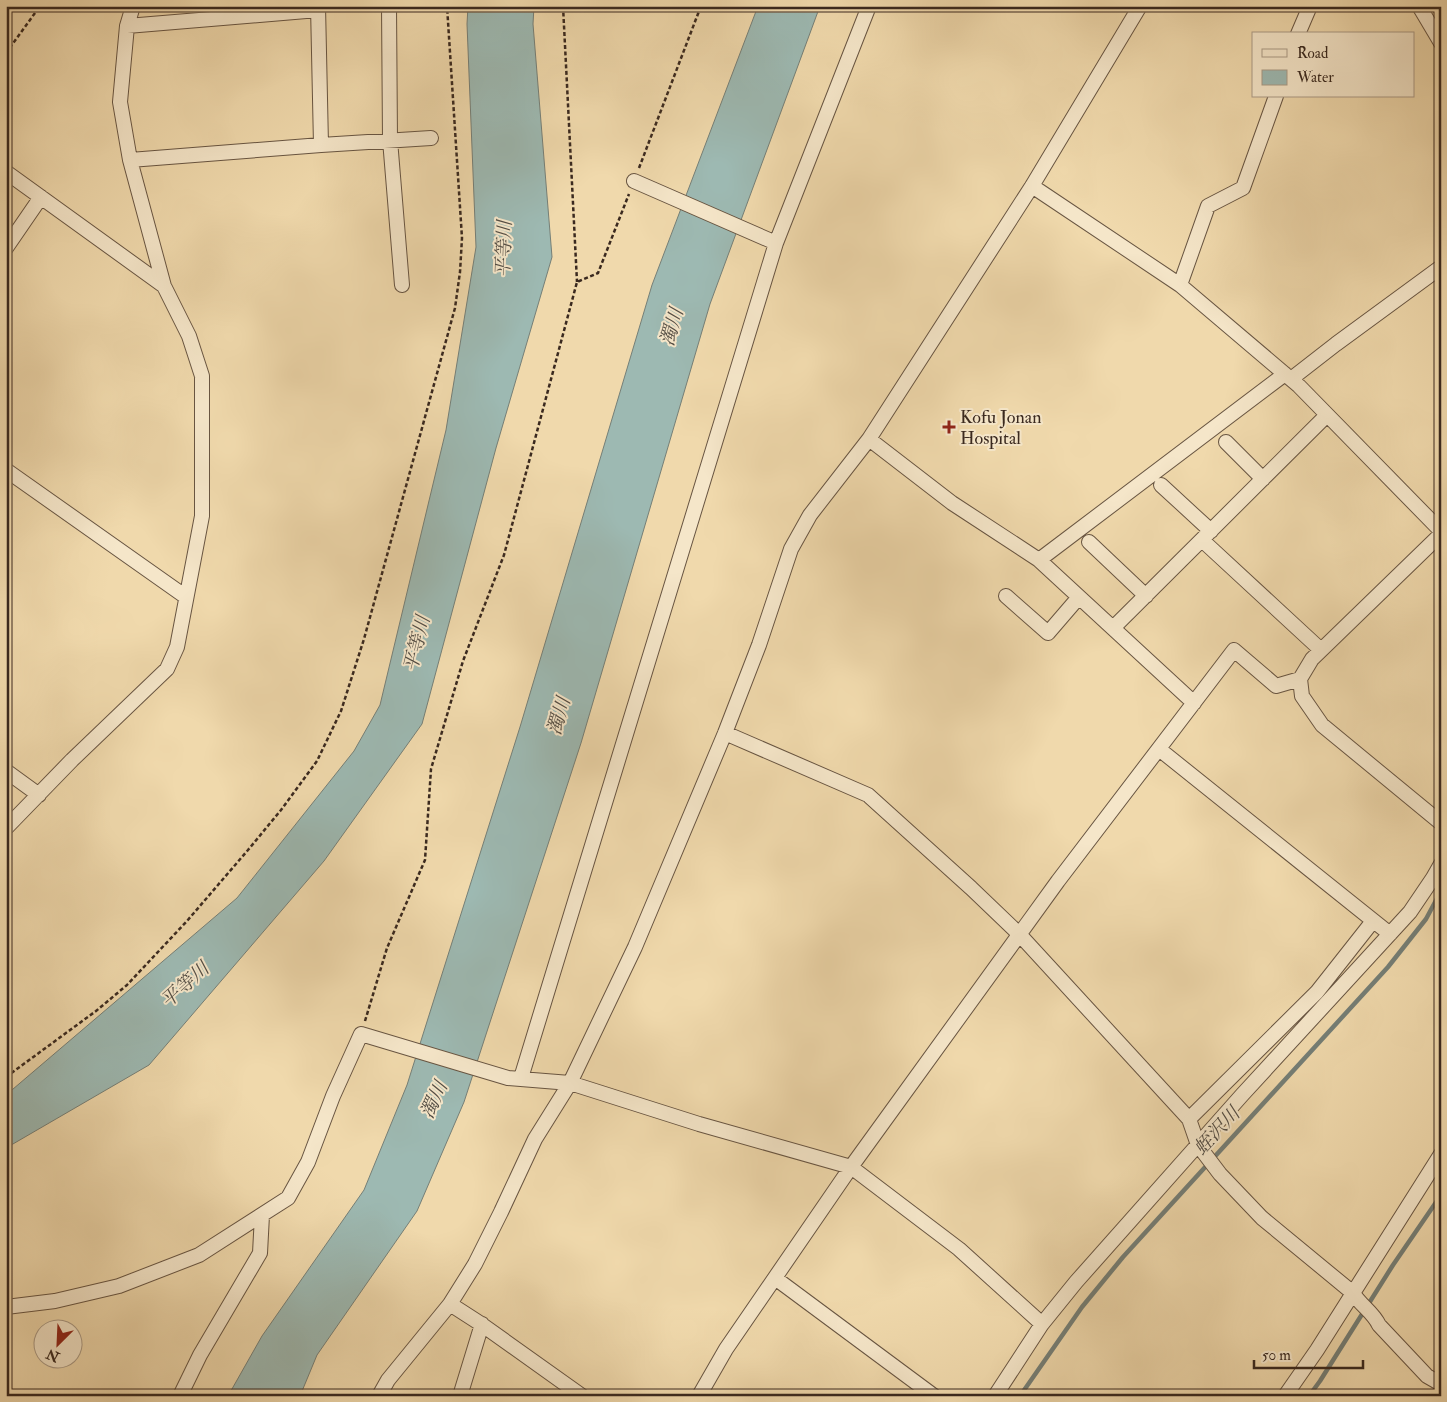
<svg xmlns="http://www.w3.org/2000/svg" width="1447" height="1402" font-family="'IM FELL Double Pica','Noto Serif JP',serif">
	<rect width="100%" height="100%" fill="#f0d9ac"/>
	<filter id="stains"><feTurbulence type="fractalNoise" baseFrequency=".004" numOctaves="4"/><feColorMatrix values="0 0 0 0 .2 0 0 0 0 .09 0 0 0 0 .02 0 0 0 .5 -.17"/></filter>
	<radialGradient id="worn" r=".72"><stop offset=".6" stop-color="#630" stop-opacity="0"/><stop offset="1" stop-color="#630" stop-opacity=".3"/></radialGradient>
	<!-- water -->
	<path fill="#9db9b2" stroke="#757f77" d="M468 6H534L533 24 552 257 496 448 422 724 324 861 149 1065 6 1148V1095L237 898 354 751 380 705 446 430 476 247 467 24Z
		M758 6H820L710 304 581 743 464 1102 417 1211 317 1355 300 1396H228L262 1336 364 1190 407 1085 520 727 652 285Z"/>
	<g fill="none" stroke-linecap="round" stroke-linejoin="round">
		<!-- stream -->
		<path stroke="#757f77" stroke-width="4.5" d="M1020 1396 1082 1307 1123 1257 1388 967 1426 919 1441 891
			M1309 1396 1320 1381 1393 1265 1441 1195"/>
		<!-- minor casing -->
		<g stroke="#685542" stroke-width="16">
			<path id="minor" d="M318 6 321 145
				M389 6 390 140 402 285
				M1419 6 1441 43
				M127 26 318 10
				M1298 34 1310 6
				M130 160 321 145 431 138
				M6 172 164 286
				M634 181 776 243
				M1032 186 1180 285 1299 386 1441 531
				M6 248 41 197
				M1180 285 1208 206 1243 188 1276 96
				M1291 379 1336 344 1441 267
				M869 439 952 503 1039 560 1194 703
				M1226 442 1263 479
				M6 470 186 597
				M1161 485 1211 531
				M1441 534 1312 659 1300 679 1302 696 1322 725 1441 823
				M1202 540 1321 650
				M1089 542 1146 596
				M1039 560 1285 374
				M1006 596 1048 633 1079 597
				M1113 628 1327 415
				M725 733 868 795 971 888 1019 934 1189 1119 1198 1145 1220 1174 1262 1218 1353 1293C1360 1305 1373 1312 1379 1325L1427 1376 1441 1384
				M1159 749 1390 934
				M6 771 39 795
				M6 828 72 760 167 669 177 647 202 516V376L189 336 164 286 130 160 120 102 127 26 133 6
				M521 1078 776 243 869 6
				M1189 1119 1317 992 1373 921
				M775 1278 934 1396
				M450 1304 481 1324 582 1396
				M6 1307 55 1301 119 1286 199 1255 288 1198 308 1162 333 1096 361 1034 508 1078 570 1083 699 1124 851 1167 959 1249 1042 1324
				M180 1396 200 1355 260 1253 262 1215
				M379 1396 388 1380 450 1304 475 1264 501 1212 535 1139 570 1083 635 947 725 733 759 645 791 549 810 515 869 439 1032 186 1140 6
				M460 1396 482 1324
				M699 1396 726 1349 851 1167 1058 881 1234 650 1276 686 1300 679
				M995 1396 1042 1324 1076 1282 1242 1095 1410 912 1433 878 1441 864
				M1285 1396 1317 1350 1441 1154"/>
		</g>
		<!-- path -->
		<path stroke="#3a291f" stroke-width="2.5" stroke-dasharray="4 2.5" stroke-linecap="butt" d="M563 6 577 282
			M6 53 40 6
			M639 168 701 6
			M365 1021 387 948 425 860 431 769 463 661 504 555 577 282 598 273 629 194
			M6 1077 96 1011 127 985 187 921 248 850 281 810 317 761 341 711 364 639 455 308 460 272 462 238 447 6"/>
		<!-- minor -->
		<use href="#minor" stroke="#f5e6c9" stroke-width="14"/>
	</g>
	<!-- markers -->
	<path fill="#8f2418" stroke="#f5e6c9" stroke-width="2" d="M946.5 419.5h5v5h5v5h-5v5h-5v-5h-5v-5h5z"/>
	<g text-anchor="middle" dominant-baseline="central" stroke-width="4" stroke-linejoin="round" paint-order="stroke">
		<!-- poi labels -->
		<g font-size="18" fill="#3a291f" stroke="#f5e6c9" text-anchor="start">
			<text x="960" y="417">Kofu Jonan<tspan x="960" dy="21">Hospital</tspan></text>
		</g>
		<!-- water labels -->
		<g font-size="19" font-style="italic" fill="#534d44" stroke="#f5e6c9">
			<text transform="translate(504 249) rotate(-88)">平等川</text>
			<text transform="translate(672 327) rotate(-74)">濁川</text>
			<text transform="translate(417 644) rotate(-76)">平等川</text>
			<text transform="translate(559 716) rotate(-74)">濁川</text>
			<text transform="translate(185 985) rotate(-42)">平等川</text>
			<text transform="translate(434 1100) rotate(-65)">濁川</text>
			<text transform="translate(1217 1131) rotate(-47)">蛭沢川</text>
		</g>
	</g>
	<!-- margin -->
	<rect width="1447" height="1402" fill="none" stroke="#f0d9ac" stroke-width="25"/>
	<rect x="8" y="8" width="1432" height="1387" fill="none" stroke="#3a291f" stroke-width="2.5"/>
	<rect x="12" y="12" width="1422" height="1377" fill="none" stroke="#3a291f"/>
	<!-- legend -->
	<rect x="1252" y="32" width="162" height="65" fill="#f5e6c9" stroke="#aa9a85"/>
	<rect x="1262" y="49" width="25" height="8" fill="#f5e6c9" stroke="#aa9a85"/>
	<text x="1297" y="58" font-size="15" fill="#3a291f">Road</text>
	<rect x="1262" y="70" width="25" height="15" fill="#9db9b2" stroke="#aa9a85"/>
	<text x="1297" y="82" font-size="15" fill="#3a291f">Water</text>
	<!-- north arrow -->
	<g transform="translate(58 1344) rotate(204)"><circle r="24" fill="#f5e6c9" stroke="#aa9a85"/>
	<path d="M0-4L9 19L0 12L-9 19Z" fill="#8f2418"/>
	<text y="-8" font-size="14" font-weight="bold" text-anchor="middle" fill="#3a291f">N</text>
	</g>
	<!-- scale -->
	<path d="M1254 1360v8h109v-8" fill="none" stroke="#3a291f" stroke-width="2.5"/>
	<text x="1262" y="1360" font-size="15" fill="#3a291f" stroke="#f5e6c9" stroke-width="4" paint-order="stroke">50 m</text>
	<rect width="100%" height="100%" filter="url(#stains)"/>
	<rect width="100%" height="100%" fill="url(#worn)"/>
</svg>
